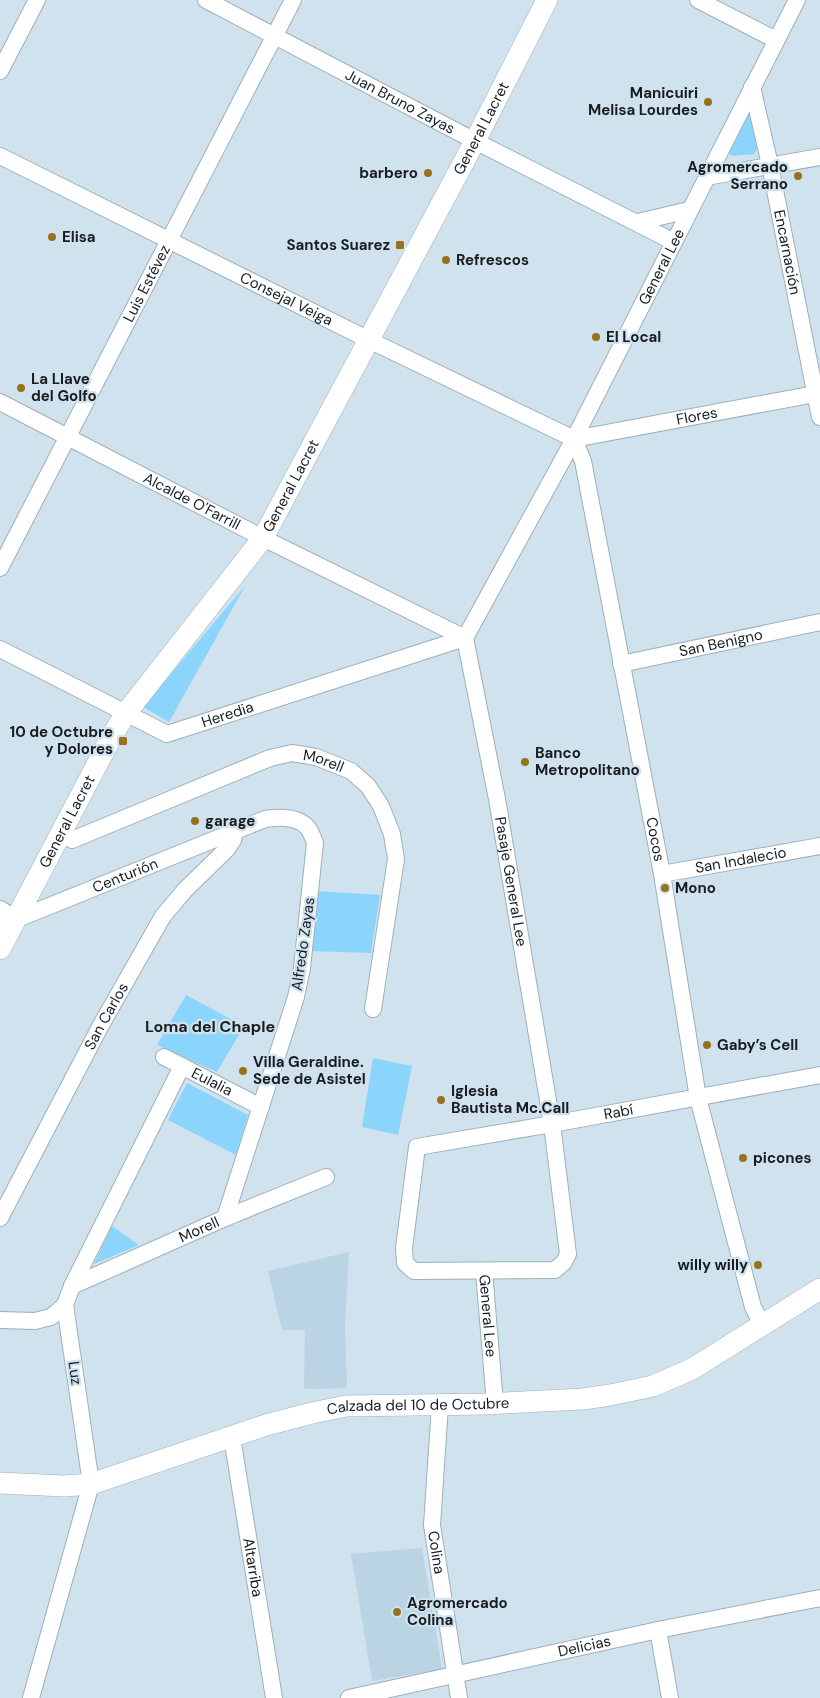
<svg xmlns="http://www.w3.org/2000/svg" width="820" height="1698" font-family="'DM Sans',sans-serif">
	<rect width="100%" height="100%" fill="#cfe2ed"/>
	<!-- built -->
	<path fill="#bad4e3" d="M349 1252 345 1327 347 1388 304 1389 305 1330H282L268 1271Z
		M422 1548 442 1669 372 1681 351 1554Z"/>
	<!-- green -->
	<path fill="#8bd5fc" d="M750 108 758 147 754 154 732 156 728 152Z
		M245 586 169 722 143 707Z
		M316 891 380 895 371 953 311 951Z
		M186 995 244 1026 217 1072 157 1045Z
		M373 1058 412 1066 398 1135 362 1127Z
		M187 1083 248 1115 236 1155 168 1120Z
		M112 1226 139 1245 94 1264Z"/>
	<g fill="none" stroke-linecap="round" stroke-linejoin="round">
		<!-- minor casing -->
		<g stroke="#9db0ba" stroke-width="18">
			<g id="minor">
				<path id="s1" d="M206 0 475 141 674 242"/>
				<path d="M698 0 776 40"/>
				<path d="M0 71 37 0"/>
				<path id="s2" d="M752 87 770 165 820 417"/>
				<path id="s3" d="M0 156 369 340 574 439"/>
				<path d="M706 177 820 157"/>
				<path d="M638 222 689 210"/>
				<path id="s4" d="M0 402 263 538 465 638"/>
				<path id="s5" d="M574 439 583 461 662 874 698 1098 753 1307 762 1325"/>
				<path id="s6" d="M574 439 820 393"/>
				<path id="s7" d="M0 568 293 0"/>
				<path id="s8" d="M465 638 497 799 552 1124 568 1254 564 1262 555 1270 414 1271 405 1263 404 1248 417 1147 552 1124 820 1075"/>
				<path id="s9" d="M465 638 574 439 797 0"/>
				<path id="s10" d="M0 649 167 734 465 638"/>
				<path id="s11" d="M621 664 820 622"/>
				<path id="s12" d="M61 834 72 840 270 758 292 753 316 757 351 771 368 786 381 806 392 834 396 859 373 1009"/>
				<path id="s13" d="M662 874 820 846"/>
				<path d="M0 909 16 919"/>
				<path id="s14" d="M0 926 265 819C278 817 298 816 308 828 311 832 313 838 315 843L302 968 296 997 225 1218"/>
				<path id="s15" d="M164 1057 261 1107"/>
				<path id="s16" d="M0 1218 101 1025 163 916 185 890 227 849 233 840 235 831"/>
				<path id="s17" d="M484 1271 495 1404"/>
				<path id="s18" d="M72 1286 225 1218 326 1177"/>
				<path d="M0 1320 35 1321 51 1317 65 1305"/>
				<path id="s19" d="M440 1405 432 1525 459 1698"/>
				<path id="s20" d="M232 1437 274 1698"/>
				<path d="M658 1630 670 1698"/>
				<path d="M31 1698 91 1484 65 1305 72 1286 182 1066"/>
				<path id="s21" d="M349 1698 658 1630 820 1598"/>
			</g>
		</g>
		<!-- major casing -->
		<g stroke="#9db0ba" stroke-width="22">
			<g id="major">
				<path id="s22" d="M0 949 113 734 126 713 263 538 475 141 547 0"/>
				<path id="s23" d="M0 1483 64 1486 91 1484 266 1425 312 1413 346 1406 484 1404 583 1399 610 1395 653 1386 692 1369 820 1289"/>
			</g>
		</g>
		<!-- minor -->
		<use href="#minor" stroke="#fff" stroke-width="16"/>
		<!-- major -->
		<use href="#major" stroke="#fff" stroke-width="21"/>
	</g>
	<!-- markers -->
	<g fill="#97711c" stroke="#cfe2ed" stroke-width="2">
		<circle cx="708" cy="102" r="5"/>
		<circle cx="428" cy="173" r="5"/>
		<circle cx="798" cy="176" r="5"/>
		<circle cx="52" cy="237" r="5"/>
		<rect x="395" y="240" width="10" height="10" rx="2.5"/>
		<circle cx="446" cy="260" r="5"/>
		<circle cx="596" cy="337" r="5"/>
		<circle cx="21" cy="388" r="5"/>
		<rect x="118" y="736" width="10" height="10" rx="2.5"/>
		<circle cx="525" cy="762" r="5"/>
		<circle cx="195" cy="821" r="5"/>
		<circle cx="665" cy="888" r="5"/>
		<circle cx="707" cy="1045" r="5"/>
		<circle cx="243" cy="1071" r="5"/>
		<circle cx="441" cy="1100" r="5"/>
		<circle cx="743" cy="1158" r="5"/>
		<circle cx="758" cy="1265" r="5"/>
		<circle cx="397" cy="1612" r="5"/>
	</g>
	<g text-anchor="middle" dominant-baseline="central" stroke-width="4.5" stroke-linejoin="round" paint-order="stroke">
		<!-- poi labels -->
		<g font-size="15" font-weight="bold" fill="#171d21" stroke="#cfe2ed" text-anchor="start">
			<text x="698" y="93" text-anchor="end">Manicuiri<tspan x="698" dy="17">Melisa Lourdes</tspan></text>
			<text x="788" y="167" text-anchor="end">Agromercado<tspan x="788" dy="17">Serrano</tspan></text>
			<text x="418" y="173" text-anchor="end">barbero</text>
			<text x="62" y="237">Elisa</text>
			<text x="390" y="245" text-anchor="end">Santos Suarez</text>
			<text x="456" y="260">Refrescos</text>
			<text x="606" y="337">El Local</text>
			<text x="31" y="379">La Llave<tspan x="31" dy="17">del Golfo</tspan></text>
			<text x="113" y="732" text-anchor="end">10 de Octubre<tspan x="113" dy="17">y Dolores</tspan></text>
			<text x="535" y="753">Banco<tspan x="535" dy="17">Metropolitano</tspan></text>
			<text x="205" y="821">garage</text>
			<text x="675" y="888">Mono</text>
			<text x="717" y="1045">Gaby’s Cell</text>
			<text x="253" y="1062">Villa Geraldine.<tspan x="253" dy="17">Sede de Asistel</tspan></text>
			<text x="451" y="1091">Iglesia<tspan x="451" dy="17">Bautista Mc.Call</tspan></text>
			<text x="753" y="1158">picones</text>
			<text x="748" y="1265" text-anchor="end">willy willy</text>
			<text x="407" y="1603">Agromercado<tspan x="407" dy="17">Colina</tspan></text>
		</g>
		<!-- street labels -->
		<g font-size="15" fill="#171d21" stroke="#cfe2ed">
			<text stroke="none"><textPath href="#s1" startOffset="219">Juan Bruno Zayas</textPath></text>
			<text stroke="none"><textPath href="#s22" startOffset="954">General Lacret</textPath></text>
			<text stroke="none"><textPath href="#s2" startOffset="169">Encarnación</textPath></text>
			<text stroke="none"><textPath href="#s9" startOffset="420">General Lee</textPath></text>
			<text stroke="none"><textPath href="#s7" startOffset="320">Luis Estévez</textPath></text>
			<text stroke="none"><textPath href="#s3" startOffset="320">Consejal Veiga</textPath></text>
			<text stroke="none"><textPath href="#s6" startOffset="125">Flores</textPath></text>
			<text stroke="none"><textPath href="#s22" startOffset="549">General Lacret</textPath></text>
			<text stroke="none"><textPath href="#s4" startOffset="216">Alcalde O'Farrill</textPath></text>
			<text stroke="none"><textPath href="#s11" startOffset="102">San Benigno</textPath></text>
			<text stroke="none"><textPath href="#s10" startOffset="251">Heredia</textPath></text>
			<text stroke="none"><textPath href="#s12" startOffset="282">Morell</textPath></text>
			<text stroke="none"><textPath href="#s22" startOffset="144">General Lacret</textPath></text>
			<text stroke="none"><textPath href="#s5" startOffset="409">Cocos</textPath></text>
			<text stroke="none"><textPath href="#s13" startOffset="80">San Indalecio</textPath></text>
			<text stroke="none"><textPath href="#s14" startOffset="135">Centurión</textPath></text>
			<text stroke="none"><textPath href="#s8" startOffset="248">Pasaje General Lee</textPath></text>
			<text transform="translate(303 944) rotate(-82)">Alfredo Zayas</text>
			<text stroke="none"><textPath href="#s16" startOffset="228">San Carlos</textPath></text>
			<text stroke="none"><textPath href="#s15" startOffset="54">Eulalia</textPath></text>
			<text stroke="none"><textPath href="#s8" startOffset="1120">Rabí</textPath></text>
			<text stroke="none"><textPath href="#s18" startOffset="139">Morell</textPath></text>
			<text stroke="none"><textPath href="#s17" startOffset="45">General Lee</textPath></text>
			<text transform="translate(75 1373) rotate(82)">Luz</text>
			<text stroke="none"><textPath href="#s23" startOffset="430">Calzada del 10 de Octubre</textPath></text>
			<text stroke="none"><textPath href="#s19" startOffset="148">Colina</textPath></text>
			<text stroke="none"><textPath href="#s20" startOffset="132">Altarriba</textPath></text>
			<text stroke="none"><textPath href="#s21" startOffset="241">Delicias</textPath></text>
		</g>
		<!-- neighbourhood labels -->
		<g font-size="16" font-weight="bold" fill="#171d21" stroke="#cfe2ed">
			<text x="210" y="1026">Loma del Chaple</text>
		</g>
	</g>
</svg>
